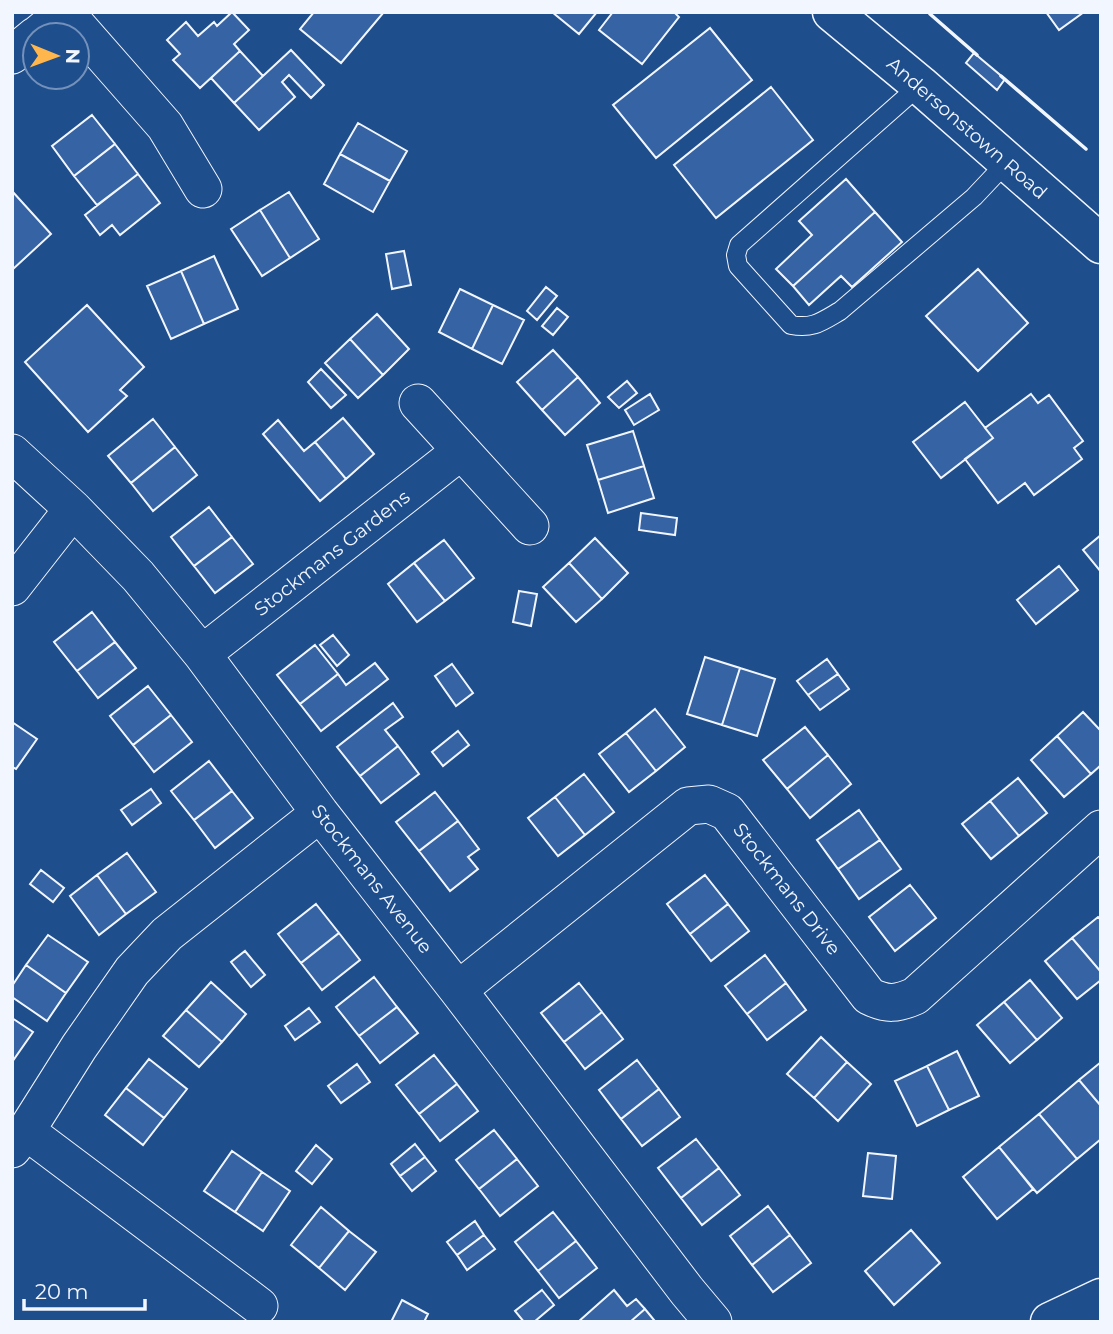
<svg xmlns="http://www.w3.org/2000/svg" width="1113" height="1334" font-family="Montserrat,sans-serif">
	<rect width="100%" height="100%" fill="#1f4e8c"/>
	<!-- building -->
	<path fill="#3563a3" stroke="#f2f6ff" stroke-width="2" d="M232 12 249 30 234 44 240 51 200 88 173 60 180 54 167 40 186 22 198 36 214 22 217 26Z
		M314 12H384L341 63 300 29Z
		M552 12H597L579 34Z
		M613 12H674L679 17 642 64 599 30Z
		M1046 12H1084L1059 30Z
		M710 28 752 80 656 158 613 105Z
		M291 50 324 85 311 98 289 75 282 82 295 97 259 130 234 103Z
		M240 51 263 76 234 103 211 78Z
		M974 53 1005 79 997 90 966 63Z
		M771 87 813 140 716 218 674 165Z
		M92 115 115 144 74 176 52 146Z
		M358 123 407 151 390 181 340 154Z
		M115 144 138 174 97 205 74 176Z
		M340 154 390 181 373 212 324 184Z
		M138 174 160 203 120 235 112 225 100 235 85 215Z
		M846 179 875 212 793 286 776 269 812 235 799 221Z
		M12 191 51 234 12 270Z
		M289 192 319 239 290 258 260 210Z
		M260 210 290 258 262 276 231 229Z
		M875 212 902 242 852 287 841 276 809 305 793 286Z
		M404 251 411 285 392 289 386 254Z
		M214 256 238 309 204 324 181 271Z
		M978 269 1028 323 978 371 926 316Z
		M181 271 204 324 171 339 147 286Z
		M546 287 557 296 537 320 527 311Z
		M460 289 493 305 472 349 439 332Z
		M87 305 144 367 120 390 127 396 88 432 25 362Z
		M493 305 524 320 502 364 472 349Z
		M557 308 568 317 553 335 542 326Z
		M377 314 409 349 383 375 350 339Z
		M350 339 383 375 358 398 325 363Z
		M553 350 578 377 542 410 517 382Z
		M321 369 346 395 331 408 308 382Z
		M578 377 600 403 565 435 542 410Z
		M627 381 637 393 619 408 608 397Z
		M650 394 659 410 634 425 625 410Z
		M1031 394 1038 403 1049 395 1083 441 1074 448 1082 459 1034 495 1025 483 998 503 965 459 993 438 985 428Z
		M965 402 993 438 941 478 913 442Z
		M343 418 374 454 346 479 315 442Z
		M153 419 175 447 131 483 108 456Z
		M278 420 304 451 315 442 346 479 320 501 263 434Z
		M633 431 644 466 598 480 587 445Z
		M175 447 197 475 153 511 131 483Z
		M644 466 654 498 608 513 598 480Z
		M209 507 232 537 194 566 171 537Z
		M641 513 677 518 675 535 639 530Z
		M1101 535V572L1083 550Z
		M232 537 253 564 215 593 194 566Z
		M595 538 628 573 602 599 569 563Z
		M444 540 474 578 445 601 414 563Z
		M414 563 445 601 417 622 388 584Z
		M569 563 602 599 576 622 543 587Z
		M1059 566 1078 590 1036 624 1017 600Z
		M519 591 537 594 531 626 513 622Z
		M92 612 115 642 77 671 54 642Z
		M333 635 349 655 337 666 320 645Z
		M115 642 136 668 98 698 77 671Z
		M315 645 338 674 300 704 277 675Z
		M705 657 740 668 722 725 687 714Z
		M827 659 838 674 808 695 797 681Z
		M375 663 388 679 321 731 300 704 338 674 346 685Z
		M452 664 473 693 456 706 435 676Z
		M740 668 775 679 757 736 722 725Z
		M838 674 849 689 820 710 808 695Z
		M148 686 171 715 133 745 110 716Z
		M393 703 403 717 385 730 398 746 360 776 337 747Z
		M655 709 685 747 656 771 626 733Z
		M1083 712 1101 731V765L1091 774 1057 736Z
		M171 715 192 742 154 772 133 745Z
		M12 722 37 739 16 769 12 767Z
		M805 727 828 755 787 789 763 760Z
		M458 731 469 745 443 766 432 752Z
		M626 733 656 771 629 792 599 754Z
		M1057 736 1091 774 1064 797 1031 760Z
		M398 746 419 774 381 803 360 776Z
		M828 755 851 784 810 818 787 789Z
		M209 761 232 791 194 820 171 791Z
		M584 774 614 812 585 835 555 797Z
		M1018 778 1047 813 1019 836 990 801Z
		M151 789 161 803 132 825 121 810Z
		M232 791 253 818 215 848 194 820Z
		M435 792 458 821 419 851 396 822Z
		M555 797 585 835 558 856 528 818Z
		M990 801 1019 836 991 859 962 824Z
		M859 810 880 840 838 869 817 840Z
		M458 821 479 849 468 857 478 869 450 891 419 851Z
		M880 840 901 869 859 899 838 869Z
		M127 853 156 892 126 914 97 875Z
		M41 870 64 888 53 902 30 884Z
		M97 875 126 914 99 935 70 896Z
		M705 875 728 904 690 934 667 904Z
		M910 885 936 918 895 951 869 917Z
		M316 904 339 933 301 963 278 934Z
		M728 904 749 931 711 961 690 934Z
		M1098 917 1101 920V972L1072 938Z
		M339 933 360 960 322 990 301 963Z
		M48 935 88 962 66 993 26 965Z
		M1072 938 1101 972V980L1077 999 1045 961Z
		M245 951 265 975 251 987 231 962Z
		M765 955 786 983 747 1014 725 986Z
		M26 965 66 993 47 1021 12 997V986Z
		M374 977 397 1007 359 1036 336 1007Z
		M1030 980 1062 1018 1037 1040 1004 1002Z
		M211 982 246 1014 222 1042 186 1010Z
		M579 983 602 1012 564 1042 541 1013Z
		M786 983 806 1010 767 1040 747 1014Z
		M1004 1002 1037 1040 1010 1063 977 1025Z
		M397 1007 418 1033 380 1063 359 1036Z
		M309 1008 320 1022 295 1040 285 1026Z
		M186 1010 222 1042 199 1067 163 1036Z
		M602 1012 623 1039 585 1069 564 1042Z
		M12 1018 33 1032 12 1062Z
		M821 1037 847 1062 814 1098 787 1074Z
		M957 1051 979 1096 949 1110 927 1066Z
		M434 1055 457 1084 419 1114 396 1085Z
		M149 1059 187 1089 164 1118 126 1088Z
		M637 1060 659 1089 621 1119 599 1090Z
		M847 1062 871 1084 838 1121 814 1098Z
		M1101 1062V1106L1079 1080Z
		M357 1064 370 1082 341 1103 328 1086Z
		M927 1066 949 1110 917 1126 895 1081Z
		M1079 1080 1101 1106V1139L1077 1159 1039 1114Z
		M457 1084 478 1111 440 1141 419 1114Z
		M126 1088 164 1118 143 1145 105 1115Z
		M659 1089 680 1117 642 1146 621 1119Z
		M1039 1114 1077 1159 1037 1193 999 1147Z
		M494 1130 517 1159 479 1189 456 1160Z
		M696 1139 719 1168 681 1198 658 1168Z
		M415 1144 425 1157 400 1176 391 1164Z
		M316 1145 332 1159 312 1184 296 1171Z
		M999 1147 1033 1189 997 1219 963 1177Z
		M232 1151 262 1172 235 1212 204 1191Z
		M868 1153 896 1156 892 1199 863 1196Z
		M425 1157 436 1171 412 1191 400 1176Z
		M517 1159 538 1186 500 1216 479 1189Z
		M719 1168 740 1195 702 1225 681 1198Z
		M262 1172 290 1191 263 1231 235 1212Z
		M768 1206 790 1235 752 1265 730 1236Z
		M321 1207 349 1231 319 1268 291 1245Z
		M553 1212 576 1241 538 1271 515 1242Z
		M475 1221 484 1235 457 1255 447 1242Z
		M911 1230 940 1263 894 1305 865 1271Z
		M349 1231 376 1252 345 1290 319 1268Z
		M484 1235 495 1249 467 1270 457 1255Z
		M790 1235 811 1263 773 1292 752 1265Z
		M576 1241 597 1268 559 1298 538 1271Z
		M542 1290 554 1305 534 1322H524L515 1311Z
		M614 1290 627 1306 636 1299 645 1309 630 1322H578Z
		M402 1300 428 1314 424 1322H391Z
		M645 1309 654 1320 652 1322H630Z"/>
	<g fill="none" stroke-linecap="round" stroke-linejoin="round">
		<!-- lane casing -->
		<g stroke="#f2f6ff" stroke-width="20">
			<path id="lane" d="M920 85 739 245 736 255 738 266 791 325C813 329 821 322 840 311L974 197 1007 162"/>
		</g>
		<!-- street casing -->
		<g stroke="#f2f6ff" stroke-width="39">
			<path id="street" d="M37 35 65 12 165 126 203 189
				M12 55 35 36
				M418 403 530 526
				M12 453 73 509 138 576 202 654 320 813 458 990 687 1291 713 1322
				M12 587 73 509
				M202 654 461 451
				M458 990 688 806 709 804 727 812 869 996C887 1005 897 1004 915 996L1101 829
				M26 1131 259 1306
				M12 1149 26 1131 79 1047 132 971 167 934 320 813"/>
		</g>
		<!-- secondary casing -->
		<g stroke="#f2f6ff" stroke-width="41">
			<path id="secondary" d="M832 12 920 85 1101 244"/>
		</g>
		<!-- highway casing -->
		<g stroke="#f2f6ff" stroke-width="41">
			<path id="highway" d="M1050 1322 1101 1298"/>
		</g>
		<!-- lane -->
		<use href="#lane" stroke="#1f4e8c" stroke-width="18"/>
		<!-- street -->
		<use href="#street" stroke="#1f4e8c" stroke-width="37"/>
		<!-- secondary -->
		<use href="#secondary" stroke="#1f4e8c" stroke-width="38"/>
		<!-- highway -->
		<use href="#highway" stroke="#1f4e8c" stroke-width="38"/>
		<!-- wall -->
		<path stroke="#f2f6ff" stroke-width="3.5" d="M930 14 977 55
			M1001 76 1086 149"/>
	</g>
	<g text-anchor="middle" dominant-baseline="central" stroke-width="5" stroke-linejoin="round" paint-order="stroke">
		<!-- street labels -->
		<g font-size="19" fill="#f2f6ff" stroke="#1f4e8c">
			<text transform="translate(967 128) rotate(41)">Andersonstown Road</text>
			<text transform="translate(332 553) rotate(-38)">Stockmans Gardens</text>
			<text transform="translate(372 879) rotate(52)">Stockmans Avenue</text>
			<text transform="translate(787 889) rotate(52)">Stockmans Drive</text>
		</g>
	</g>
	<!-- border -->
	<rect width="1113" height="1334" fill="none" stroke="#f2f6ff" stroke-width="28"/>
	<!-- north arrow -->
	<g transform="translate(56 56) rotate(91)"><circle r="33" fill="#1f4e8c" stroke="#7391ba" stroke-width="2"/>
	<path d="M0-5L12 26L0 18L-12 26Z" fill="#ffb74d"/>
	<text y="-10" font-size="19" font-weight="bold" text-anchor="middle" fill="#f2f6ff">N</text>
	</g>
	<!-- scale -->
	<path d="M24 1299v10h121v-10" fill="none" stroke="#f2f6ff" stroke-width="3.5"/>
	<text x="35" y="1299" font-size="21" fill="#f2f6ff" stroke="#1f4e8c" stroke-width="5" paint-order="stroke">20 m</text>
</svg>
